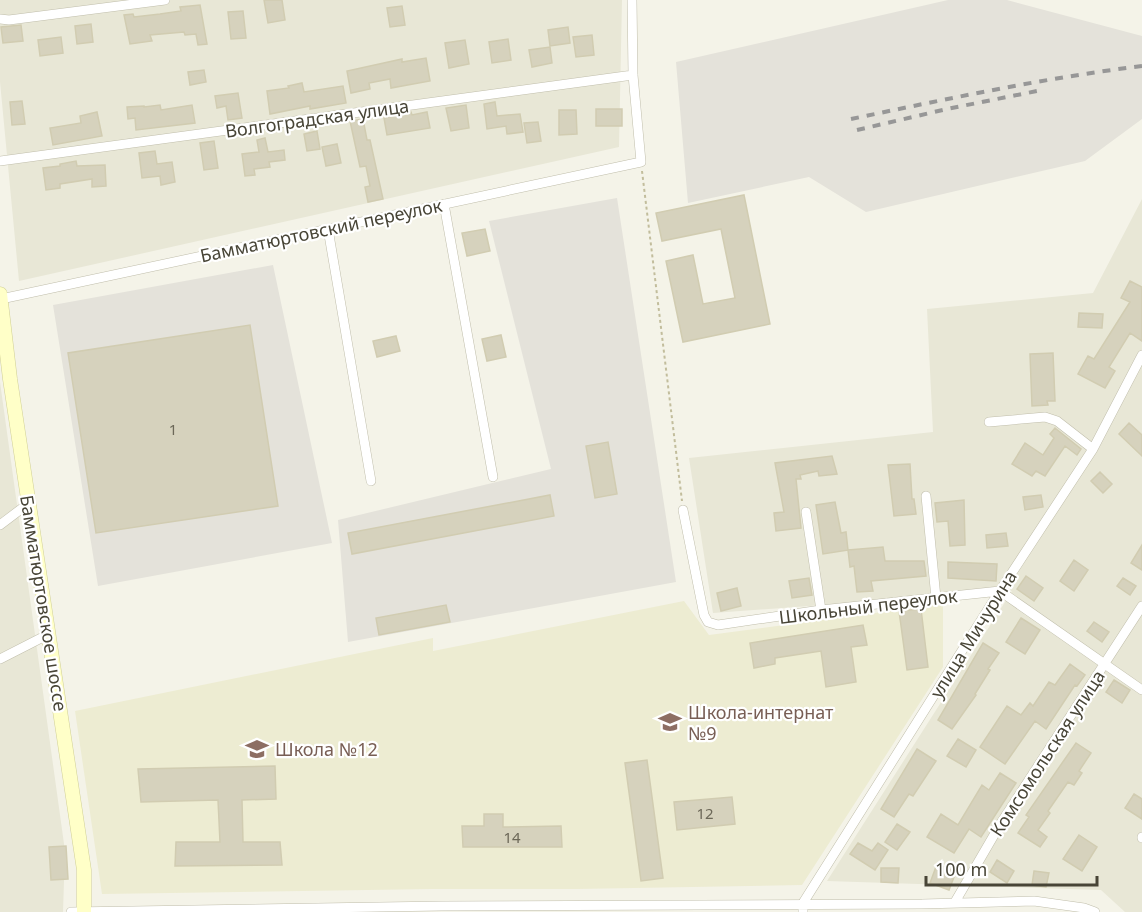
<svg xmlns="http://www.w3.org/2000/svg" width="1142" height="912" font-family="'Noto Sans',sans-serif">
	<rect width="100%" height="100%" fill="#f4f3e8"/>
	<!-- residential -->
	<path fill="#e8e7d6" d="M0 0H622L619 147 19 281 0 82Z
		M1142 199V912H1125L1101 890 827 881 1012 591 713 613 689 458 933 432 927 309 1093 293Z
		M0 382 65 851 63 912H0Z"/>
	<!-- industrial -->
	<path fill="#e4e2da" d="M948 0H1007L1142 36V119L1085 161 866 212 809 177 688 203 676 62Z
		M617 198 676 582 348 642 338 520 551 469 489 221Z
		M273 265 332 543 98 586 53 305Z"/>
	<!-- education -->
	<path fill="#edecd2" d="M684 601 709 635 943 604V667L802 885 577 889H432L102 894 75 711 433 638V651Z"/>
	<!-- building -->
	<path fill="#d6d2bd" stroke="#d1ccb1" stroke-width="1.5" d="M264 0H282L285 20 268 23Z
		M200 5 207 44 198 45 196 34 185 35 184 32 150 35 152 41 130 44 124 15 133 14 134 17 160 14 181 11 180 7Z
		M402 6 405 25 390 27 387 8Z
		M243 11 246 38 231 39 228 12Z
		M91 24 93 42 77 44 75 26Z
		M21 25 23 41 3 43 1 27Z
		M568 27 570 43 550 46 548 30Z
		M592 35 594 55 576 57 573 37Z
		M61 37 63 53 40 56 38 40Z
		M508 39 511 60 492 63 489 42Z
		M465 40 469 64 449 68 445 43Z
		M550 47 552 63 532 67 529 50Z
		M426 58 430 81 391 88 390 79 369 83 370 89 351 93 347 71 402 59V62Z
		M204 70 206 82 190 85 188 72Z
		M302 83 304 92 343 86 346 103 310 109V106L270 114 267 91 289 88 288 86Z
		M238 93 242 118 228 120 226 106 217 108 215 96Z
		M22 101 25 124 12 125 10 102Z
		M495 102 497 116 520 114 523 132 507 134 506 126 487 129 484 104Z
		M160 105 161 110 192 105 195 123 136 130 135 118 128 119 127 107 144 106V107Z
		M466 105 469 128 451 131 446 108Z
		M596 109H622V126H596Z
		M559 110H576L577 134 559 135Z
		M97 112 102 136 53 145 50 128 81 123 80 116Z
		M409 112H411L412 115 427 112 430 128 387 135 384 118Z
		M363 119 367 140H370L383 199 368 202 365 187 370 186 366 166 360 167 350 121Z
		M538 122 541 141 527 143 524 123Z
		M317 131 320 149 307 151 304 134Z
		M265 138 268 152 284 150 285 160 269 162 270 167 254 169 255 175 245 176 242 154 259 152 257 140Z
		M214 141 218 168 204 170 200 143Z
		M337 144 341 163 326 166 322 147Z
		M155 151 157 164 172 162 175 182 161 185 160 176 142 178 139 153Z
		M76 161 77 166 105 165 106 186 92 187V179L60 184V188L46 190 43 168 60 166V164Z
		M744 195 770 324 683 342 666 261 693 255 703 304 735 298 721 229 662 241 656 213Z
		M485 229 490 251 467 256 462 233Z
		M1130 281 1142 287V341L1130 333 1109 367 1115 371 1105 388 1078 374 1088 356 1094 359 1130 302 1121 298Z
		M1079 313 1103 314 1102 328 1078 327Z
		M250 325 278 506 96 533 68 353Z
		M501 335 506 357 487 361 482 339Z
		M396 336 400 351 377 357 373 341Z
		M1053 353 1055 401H1047L1048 405 1032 406 1030 354Z
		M1129 423 1142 435V456L1119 434Z
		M1055 428 1081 449 1077 455 1065 446 1045 476 1036 471 1032 476 1012 464 1025 443 1043 455 1054 438 1050 434Z
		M608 442 617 494 595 498 586 446Z
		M832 456 837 474 819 476 818 471 800 475 801 479H796L801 528 776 531 774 513 784 512 775 463Z
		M910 464 912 499H914L916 514 894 516 888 465Z
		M1100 472 1112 484 1103 493 1091 481Z
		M550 495 554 516 352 554 348 533Z
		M1041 495 1043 507 1025 510 1023 497Z
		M964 500 965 545 950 546 948 521 937 522 935 503Z
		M835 502 841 533 846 532 848 550 883 547 885 561H924L926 576 871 581 873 591 857 592 854 566 850 567 848 550 823 554 816 505Z
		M1006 533 1008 546 987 548 986 535Z
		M1142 545V570L1131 563Z
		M1074 560 1088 570 1074 591 1060 581Z
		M948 562 997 564 996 581 948 578Z
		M1026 576 1043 588 1034 601 1017 589Z
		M809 578 812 595 792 598 789 581Z
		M1123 578 1136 586 1130 595 1117 586Z
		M737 588 741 606 721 611 717 593Z
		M446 605 450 622 379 635 376 618Z
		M921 609 928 667 907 670 899 611Z
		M1021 618 1040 630 1025 654 1006 642Z
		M1094 622 1109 632 1102 642 1087 631Z
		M863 625 867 645 851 647 856 682 826 687 821 651 775 658V664L754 668 750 643Z
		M983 643 999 653 988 669 990 670 975 694 976 695 952 729 938 720Z
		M1070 664 1085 675 1077 686 1075 685 1046 729 1035 721 1005 764 980 747 1007 706 1021 715 1030 703 1033 706 1049 682 1055 685Z
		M1114 680 1130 690 1122 703 1106 692Z
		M958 739 976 750 966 767 947 756Z
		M1076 743 1091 753 1079 771 1082 773 1074 785 1068 782 1048 811 1050 813 1038 830 1047 837 1040 847 1018 833 1029 817 1026 815Z
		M917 749 936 761 913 796 909 794 894 817 881 809Z
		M647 760 663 878 641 881 625 763Z
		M275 766 276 799 242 800 243 842H280L282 865 175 866 176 842H220L218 800 141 802 138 769Z
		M1000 773 1016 783 981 837 969 829 954 853 927 837 941 814 958 825 982 785 989 790Z
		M1134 794 1142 799V819L1125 808Z
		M732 797 735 824 677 830 674 802Z
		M484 814H503V827L561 826 562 847H463L462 826H484Z
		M897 824 910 832 897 850 885 842Z
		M1079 835 1097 847 1082 871 1063 859Z
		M858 843 872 851 878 843 888 850 875 870 850 854Z
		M66 846 68 879 51 880 49 847Z
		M997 860 1014 871 1007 883 990 872Z
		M937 864 956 872 949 890 930 883Z
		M881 868H899L898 883 881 882Z
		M1034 871 1049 873 1046 887 1032 885Z"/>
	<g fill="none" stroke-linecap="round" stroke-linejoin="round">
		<!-- street casing -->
		<g stroke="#c0beab" stroke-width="10">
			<path id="street" d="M0 19 9 20 165 0
				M0 161 633 75
				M444 204 493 477
				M328 229 371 481
				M1 299 641 162 633 75 632 0
				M989 422 1045 417 1057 421 1093 449
				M926 496 936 598
				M683 510 704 615 708 622 718 625 821 610 1000 591 1142 690
				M806 512 821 610
				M0 525 29 503
				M0 659 49 634
				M1142 838V837
				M955 902 1001 823 1142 606
				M71 912 442 906 922 904 1034 901 1084 908 1095 912
				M803 912V903L994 600 1093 449 1142 355"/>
		</g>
		<!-- secondary casing -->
		<g stroke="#d1d096" stroke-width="15">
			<path id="secondary" d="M0 294 10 379 84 870V912"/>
		</g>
		<!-- path -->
		<path stroke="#c2bd9c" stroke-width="2" stroke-dasharray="3 3" stroke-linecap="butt" d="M642 171 682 501"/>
		<!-- street -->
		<use href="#street" stroke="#fff" stroke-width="9"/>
		<!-- secondary -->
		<use href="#secondary" stroke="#ffffc8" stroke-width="14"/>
		<!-- rail -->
		<path stroke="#979797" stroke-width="4" stroke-dasharray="8 8" stroke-linecap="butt" d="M851 119C947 99 1044 78 1142 66
			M857 130 947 109 1042 90"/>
	</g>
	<!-- icons -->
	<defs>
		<g id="school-bare" transform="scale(1.8)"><path d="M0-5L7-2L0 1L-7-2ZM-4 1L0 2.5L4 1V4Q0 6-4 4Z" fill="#8d6e63" stroke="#fff" stroke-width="2.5" paint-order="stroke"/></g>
	</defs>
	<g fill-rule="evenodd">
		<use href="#school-bare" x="670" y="722"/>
		<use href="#school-bare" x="257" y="749"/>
	</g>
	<g text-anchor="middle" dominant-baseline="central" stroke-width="4.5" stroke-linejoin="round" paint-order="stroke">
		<!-- number labels -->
		<g font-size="15" fill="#6c6858">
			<text x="173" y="429">1</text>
			<text x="705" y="813">12</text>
			<text x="512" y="837">14</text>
		</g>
		<!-- street labels -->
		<g font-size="18" fill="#484537" stroke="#fff">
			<text transform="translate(317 118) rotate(-8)">Волгоградская улица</text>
			<text transform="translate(321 230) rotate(-12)">Бамматюртовский переулок</text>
			<text transform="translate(44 603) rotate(81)">Бамматюртовское шоссе</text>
			<text transform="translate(868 606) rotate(-7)">Школьный переулок</text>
			<text transform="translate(973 634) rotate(-58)">улица Мичурина</text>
			<text transform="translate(1047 753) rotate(-57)">Комсомольская улица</text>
		</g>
		<!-- education labels -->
		<g font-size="18" fill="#785e54" stroke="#fff" text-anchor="start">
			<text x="688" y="712">Школа-интернат<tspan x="688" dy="21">№9</tspan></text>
			<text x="275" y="749">Школа №12</text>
		</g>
	</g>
	<!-- scale -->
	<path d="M926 876v9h171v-9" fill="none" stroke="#484537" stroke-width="3"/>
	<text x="935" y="876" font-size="18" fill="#484537" stroke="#ffffff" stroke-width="4.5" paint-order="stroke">100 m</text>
</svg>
